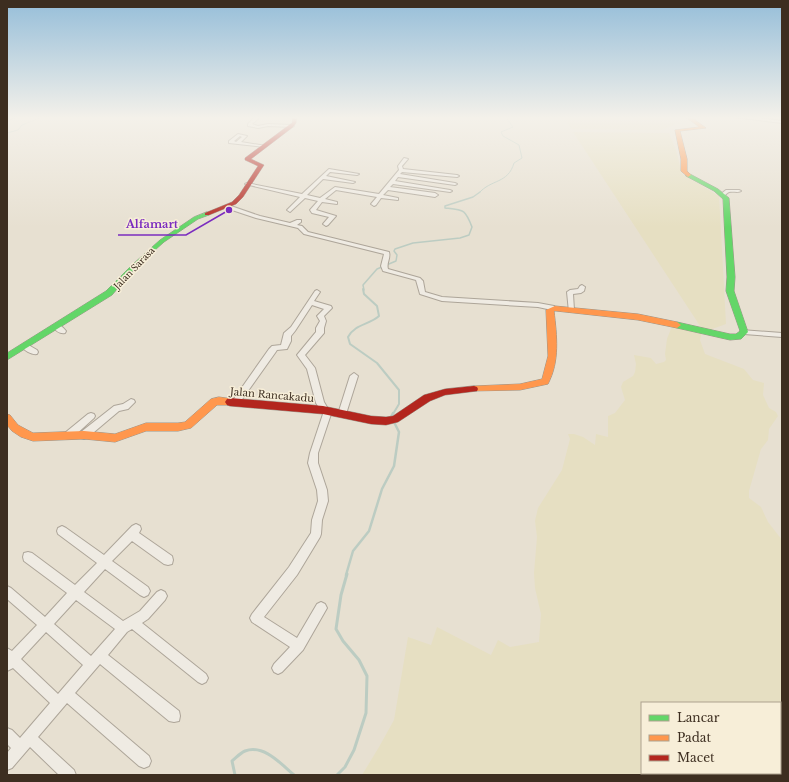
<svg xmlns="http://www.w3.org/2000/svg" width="789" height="782" font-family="'Libre Baskerville',serif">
	<rect width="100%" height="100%" fill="#e7e0d1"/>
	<!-- farmland -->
	<path fill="#e6dfc2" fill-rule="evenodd" d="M564 117H616L620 121H634L635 117H665L682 124 675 123 673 126 661 130 571 129Z
		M573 132 669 133 676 150 682 174 719 196 726 324 704 332Z
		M672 326 702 332 700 340 705 354 744 369 753 380 764 383 763 395 769 408 776 412 778 416 769 429 768 440 761 449 749 491V498L761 507 768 522 782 540V775H362L379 747 394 720 408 637 431 645 437 627 491 655 498 640 510 647 539 642 541 614 535 588 534 573 537 537 535 521 538 508 562 470 570 439 568 434H574L583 437 595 445 596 434 608 437V416L615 413 625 400 621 387 623 382 633 376 635 372 636 364 634 355 651 358 656 364 664 362 666 360 665 354 667 339ZM642 703H780V773H642Z"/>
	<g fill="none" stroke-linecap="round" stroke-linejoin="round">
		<!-- stream-far4 -->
		<path stroke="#bcccc2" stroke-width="1" d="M7 133 18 130 22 125 42 117
			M479 193C491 179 508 184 514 163L522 158 519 145 503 136 501 132 513 127 506 117"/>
		<!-- stream-far3 -->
		<path stroke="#bcccc2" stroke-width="1.5" d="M364 290 363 285 377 269 396 261 397 255 394 251 395 249 413 243 460 238 469 235 472 227C465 209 464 210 445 208V206L473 197 480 192"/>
		<!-- stream-far2 -->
		<path stroke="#bcccc2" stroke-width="2" d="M363 289 364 294 377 306 379 316C369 325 355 324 348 337L350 344 377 363 399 390V404L393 414"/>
		<!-- stream-far1 -->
		<path stroke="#bcccc2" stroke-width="2.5" d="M391 417 393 413
			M346 575 353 551 369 531 382 489 394 466 399 432 394 422"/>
		<!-- stream -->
		<path stroke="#bcccc2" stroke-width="3" d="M235 775 232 761C236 758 240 753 245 751 264 744 281 764 294 775
			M337 775 345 767 354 750 366 713 367 676 359 660 343 641 336 629 341 595 347 574"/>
		<!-- street casing -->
		<g stroke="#ada599" stroke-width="2">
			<path id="street" d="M9 117H15L7 121V118Z
				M255 117H260L252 124 258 126 268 124 292 125 294 126 292 127 268 126 258 128 248 126V124Z
				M734 117H750L782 121V123Z
				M238 134 247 136 241 142 266 146 264 147 229 143V141ZM240 136 242 137 236 142 234 141Z
				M404 158 408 159 402 166 403 169 457 175 459 176 457 177 402 172 400 174 455 183 457 184 455 185 398 177 395 181 450 190 452 191 450 192 393 184 390 187 435 193 438 195 435 197 388 190 383 195 398 198V200L381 198 376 205 374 206 371 204 377 197 336 190 325 199 337 202V204L322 202 316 210 336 216 328 225 326 226 323 224 329 217 312 213 310 210 318 201 305 198 290 212 287 210 300 197 245 184 247 183 302 194 329 169 359 174 357 175 330 172 326 176 355 182 353 183 323 179 307 195 320 198 335 187 379 194 399 170 398 166Z
				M726 190H739L741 191C737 193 734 191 729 192 725 194 726 196 721 196V194Z
				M228 205 260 216 290 223 297 220H301V222L297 225 302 226 308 232 389 252C391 258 386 263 388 269L420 278 423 281 425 292 442 297 538 303 554 306 555 308 552 310 538 307 442 301 420 294 416 280 383 271 381 266 384 254 304 234 298 228 256 218 226 208V206Z
				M582 285 585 287 584 291 581 293 573 294 574 310 571 312H569L567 292 570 290 578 289 580 286Z
				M317 290 320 292 314 301 331 306 332 308 324 316 326 321 324 328V333L305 355 315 368 324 402 331 414 318 453V463L327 490 328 501 322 520 321 534 320 537 297 575 264 617 297 638 317 604 321 602 325 604 327 608 303 650 282 672 278 674 274 672 272 668 274 664 290 647 252 622 250 618 252 614 289 567 311 533 312 520 318 501 317 490 308 463 310 453 323 414 316 403 307 369 297 355 316 332V328L320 321 317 316 324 309 312 305 295 331 291 336V341L287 349 277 350 275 353 238 405H232L231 403 269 349 272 346 281 345 284 333 291 327 315 291Z
				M55 325C59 324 63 327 66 331L65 333C60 334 56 331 53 327Z
				M741 330 782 333V337L744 334 740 332Z
				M25 343 37 350 38 352 37 354C31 355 24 350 21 346Z
				M354 373 358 376 346 414 345 416H339L338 414 350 376Z
				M131 399 134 400 135 402 128 409 119 411 87 438 84 439 81 438 80 435 81 432 114 406 123 404Z
				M91 413 94 414 95 416 94 418 72 438 69 439 66 438 65 435 66 432 88 414Z
				M136 524 140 526 141 529 139 533 172 556 173 560 172 564 168 565 164 564 132 541 112 561 148 587 150 591 148 595 144 597 140 595 105 569 84 592 123 621 140 611 157 592 161 590 165 592 167 596 165 600 148 619 142 623 206 674 208 678 206 682 202 684 198 682 132 629 127 632 108 655 179 711 180 716 179 721 174 722 169 721 100 664 75 693 149 756 151 761 149 766 144 768 139 766 67 703 38 737 74 770 76 775H59L30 747 12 768 7 770V753L11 748 7 744V728L12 730 20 738 50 703 13 668 7 671V648L12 651 37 625 7 599V586L11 588 45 617 67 593 24 561 23 557 24 553 28 552 32 553 75 585 97 563 58 534 57 531 58 528 62 526 66 528 104 555 132 526ZM76 600 115 629 91 656 54 624ZM46 632 83 665 58 694 21 659Z"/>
		</g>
		<!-- fast casing -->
		<g stroke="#9c958a" stroke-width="1">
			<path id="fast" d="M686 174H690L718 189 729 198 735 277 734 291 748 332 741 339 730 340 677 328 673 325 677 322 730 334H736L740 331 726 291 727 277 723 199 714 191 686 176Z
				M207 212 209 213V215L198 219 164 242 136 267 112 295 7 360V353L106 291 132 265 160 240 194 217Z"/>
		</g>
		<!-- slow casing -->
		<g stroke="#9c958a" stroke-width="1">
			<path id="slow" d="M686 117H691L706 128 680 131 687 159V171L691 175 688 177 681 171V159L675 130 699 127Z
				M555 306 638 314 677 322 681 325 677 328 638 320 556 311H554C557 336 560 361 548 384L520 390 471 391 470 389 471 387 474 386 520 384 542 379 548 356 546 310Z
				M219 397 233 399 235 402 233 405H217L191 428 178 431H146L115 442 84 439 33 441 21 437 12 431 7 425V414L10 415 18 425 33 433 84 431 115 434 146 423H178L185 422 211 399Z"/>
		</g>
		<!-- jam casing -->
		<g stroke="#9c958a" stroke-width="1">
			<path id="jam" d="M7 117H12L7 119Z
				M293 117H297L296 123 293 127 251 159 264 165 243 197 236 204 209 215H205V213L232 202 239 195 258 166 245 160V158L289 125 292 123Z
				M474 386 477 387 478 389 477 391 445 395 430 401 398 422 386 425 371 424 323 414 230 406 227 405 225 402 227 399 230 398 323 406 371 416 386 417 393 416 424 395 445 389Z"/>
		</g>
		<!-- street -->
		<use href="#street" fill="#efebe3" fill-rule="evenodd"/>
		<!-- fast -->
		<use href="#fast" fill="#63d668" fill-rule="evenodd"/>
		<!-- slow -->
		<use href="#slow" fill="#ff974d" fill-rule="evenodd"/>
		<!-- jam -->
		<use href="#jam" fill="#b3261e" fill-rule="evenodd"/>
	</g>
	<!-- sky -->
	<linearGradient id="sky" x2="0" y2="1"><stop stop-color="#96bed9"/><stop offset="0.52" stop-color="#f4f1ea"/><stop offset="1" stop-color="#f4f1ea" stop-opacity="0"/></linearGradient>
	<rect width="789" height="227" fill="url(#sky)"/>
	<g text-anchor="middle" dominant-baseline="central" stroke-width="3" stroke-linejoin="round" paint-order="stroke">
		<!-- far-street labels -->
		<g font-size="9" fill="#3d2e20" stroke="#f7eed8">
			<text transform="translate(134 268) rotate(-46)">Jalan Sarasa</text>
		</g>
		<!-- street labels -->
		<g font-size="10" fill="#3d2e20" stroke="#f7eed8">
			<text transform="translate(272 395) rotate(5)">Jalan Rancakadu</text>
		</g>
	</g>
	<!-- callouts -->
	<path fill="none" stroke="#7b2cbf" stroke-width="1.5" d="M229 210L186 235H118"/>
	<circle fill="#7b2cbf" stroke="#f7eed8" stroke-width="1.5" cx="229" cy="210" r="4"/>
	<g font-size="11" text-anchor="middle" font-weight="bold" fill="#7b2cbf" stroke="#f7eed8" stroke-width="3" stroke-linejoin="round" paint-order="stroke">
		<text x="152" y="228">Alfamart</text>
	</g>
	<!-- border -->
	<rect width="789" height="782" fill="none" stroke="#3d2e20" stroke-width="16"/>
	<!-- legend -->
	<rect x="641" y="702" width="140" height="72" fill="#f7eed8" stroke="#ada18e"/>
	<rect x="649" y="715" width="20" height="6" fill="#63d668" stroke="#ada18e"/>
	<text x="677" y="722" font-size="12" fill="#3d2e20">Lancar</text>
	<rect x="649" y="735" width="20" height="6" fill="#ff974d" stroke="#ada18e"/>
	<text x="677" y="742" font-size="12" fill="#3d2e20">Padat</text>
	<rect x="649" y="755" width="20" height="6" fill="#b3261e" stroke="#ada18e"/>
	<text x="677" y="762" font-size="12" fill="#3d2e20">Macet</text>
</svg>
